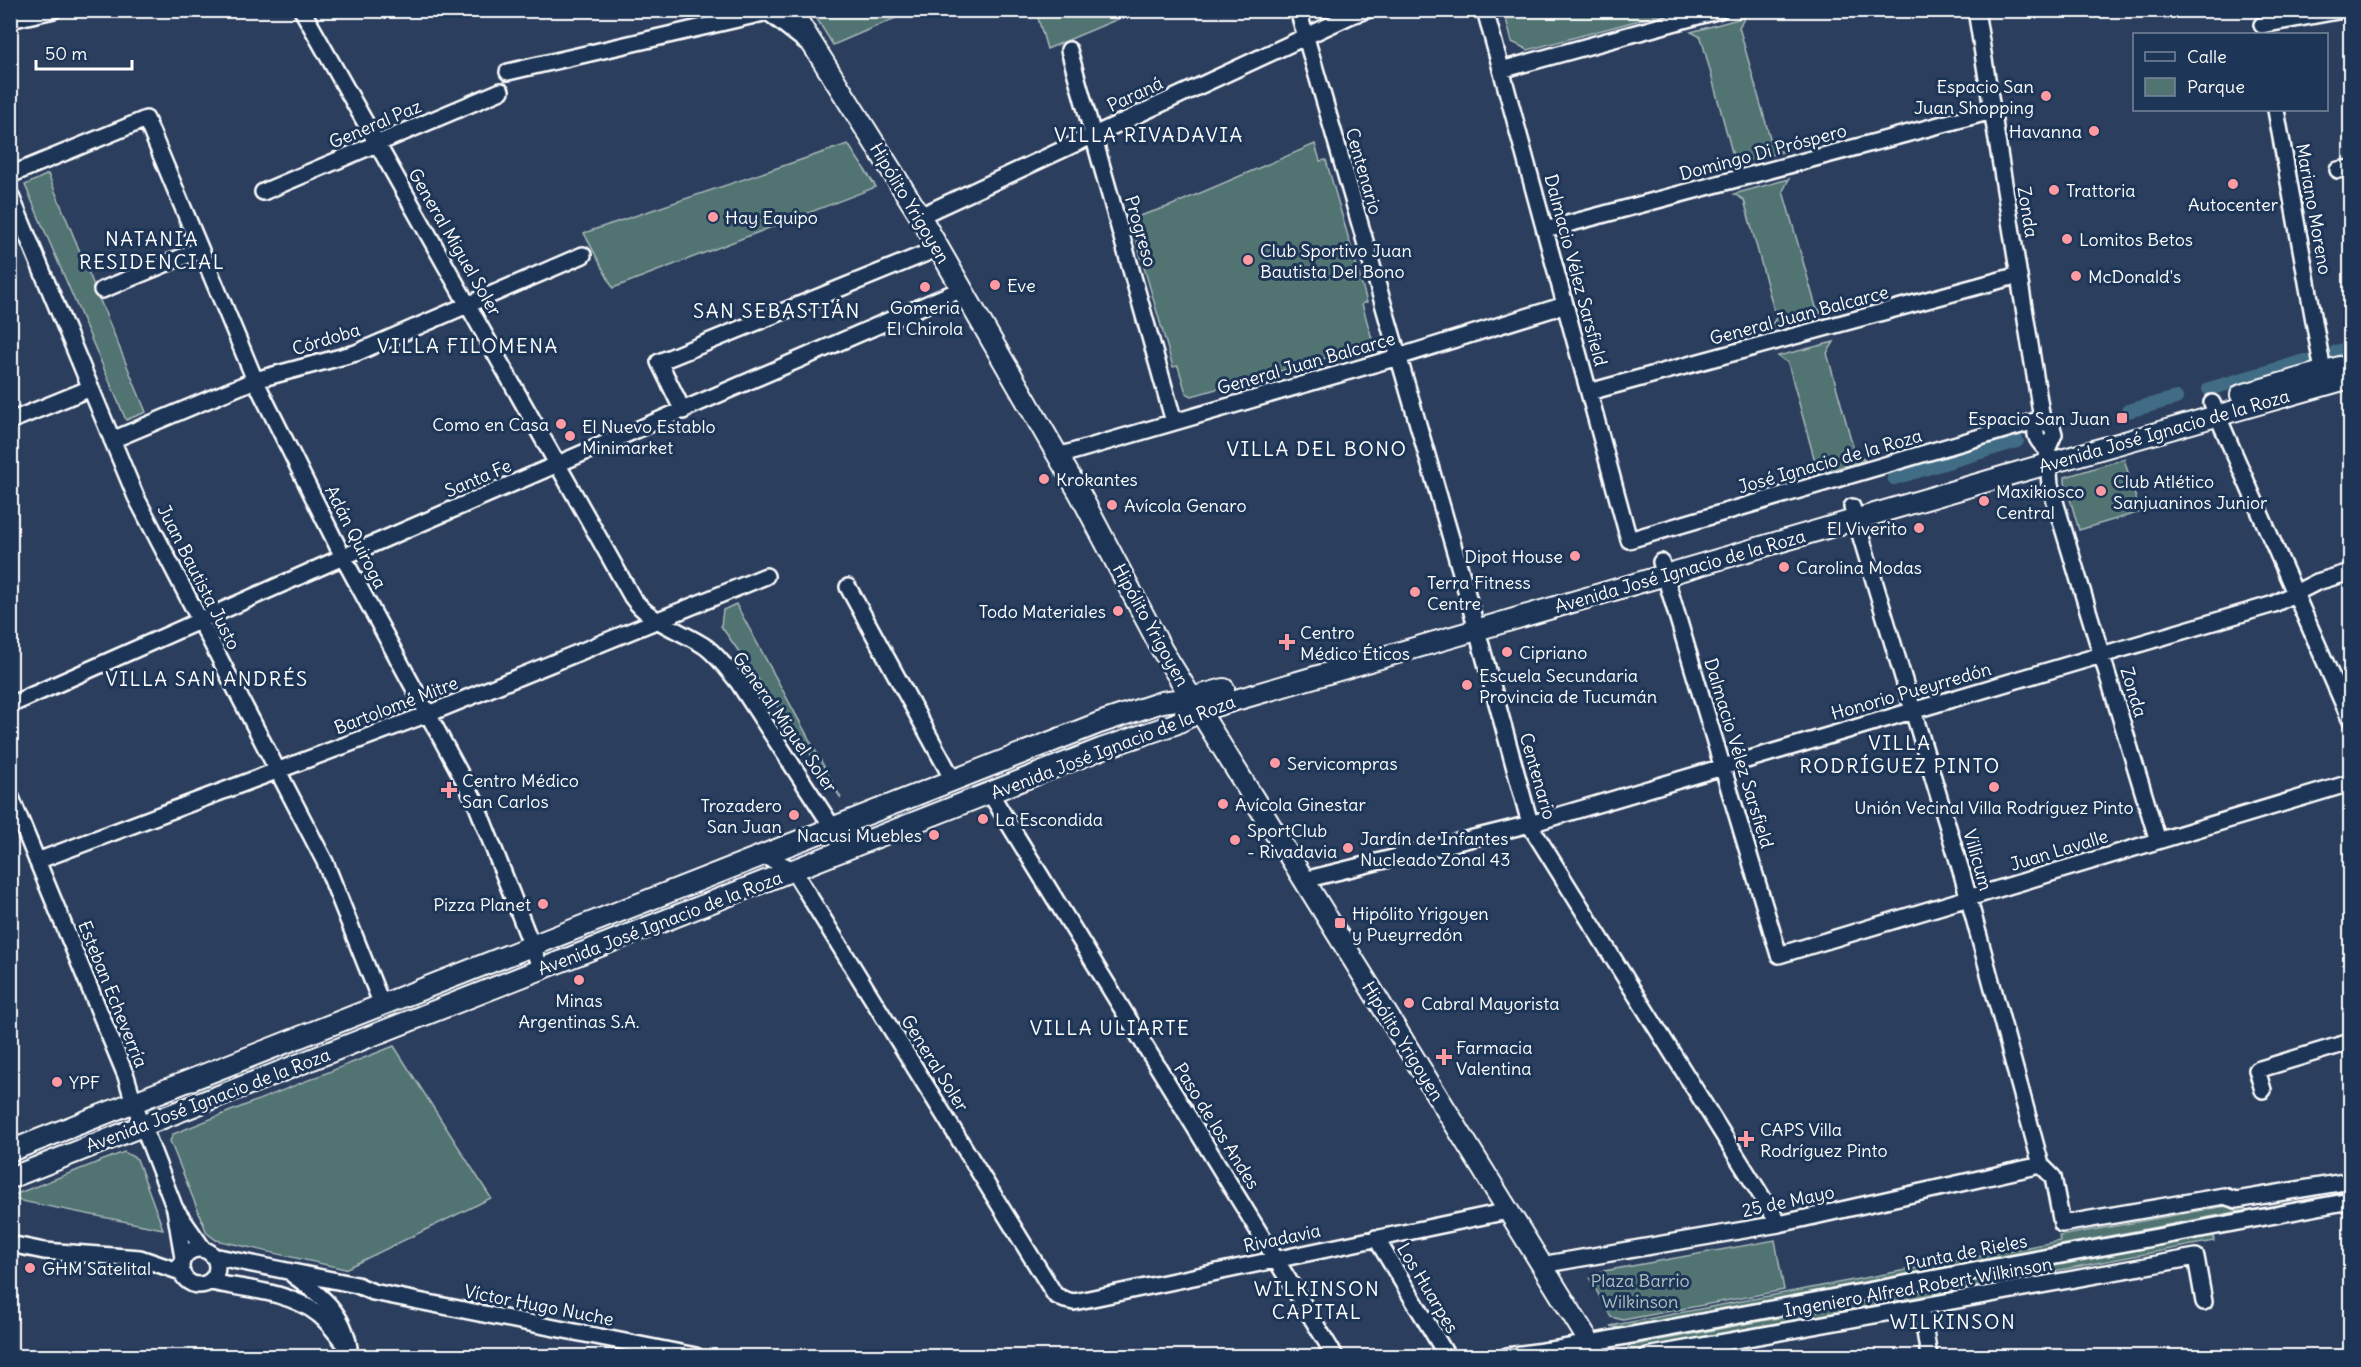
<svg xmlns="http://www.w3.org/2000/svg" width="2361" height="1367" font-family="Delius,sans-serif">
	<rect width="100%" height="100%" fill="#2c3e5e"/>
	<filter id="ink" filterUnits="userSpaceOnUse"><feTurbulence type="fractalNoise" baseFrequency=".0167" numOctaves="2"/><feDisplacementMap in="SourceGraphic" scale="12" xChannelSelector="R" yChannelSelector="G"/><feConvolveMatrix kernelMatrix="1 2 1 2 8 2 1 2 1" color-interpolation-filters="sRGB"/></filter>
	<g filter="url(#ink)">
		<!-- green -->
		<path fill="#517372" stroke="#a8b9b8" stroke-width="1.5" d="M812 11H912L833 45Z
			M1036 11V10L1137 11 1047 49Z
			M1504 11V10L1673 11 1528 50 1512 42Z
			M1745 17 1739 27 1772 145 1782 152 1727 166 1733 156 1701 37 1691 32Z
			M848 144 876 187 613 288 584 233Z
			M1315 144 1320 161 1326 160 1367 302 1362 304 1372 339 1368 346 1192 396 1186 393 1178 366 1173 367 1130 219 1170 206Z
			M48 174 146 412 126 420 25 185Z
			M1789 179 1783 191 1816 307 1823 313 1770 328 1776 318 1744 200 1734 194Z
			M1834 342 1827 353 1855 454 1865 460 1809 476 1816 465 1788 363 1778 356Z
			M2124 459 2140 512 2079 530 2065 482V477Z
			M736 604 841 798 721 626 723 610Z
			M394 1046 491 1198 345 1269 216 1240 207 1233 170 1141 173 1134Z
			M124 1152 137 1159 163 1229 11 1199V1196Z
			M2242 1203 2246 1210 1620 1328 1610 1326 2060 1241 2059 1236Z
			M2213 1236 2214 1241 1630 1351 1627 1349 1629 1346Z
			M1775 1240 1784 1290 1623 1320 1611 1317 1590 1279 1593 1273Z"/>
		<g fill="none" stroke-linecap="round" stroke-linejoin="round">
			<!-- canal -->
			<path stroke="#406c85" stroke-width="14" d="M2336 352 2350 348
				M2209 389 2305 361
				M2128 411 2176 398
				M1894 478 2017 441"/>
			<!-- minor casing -->
			<g stroke="#fff" stroke-width="20">
				<path id="minor" d="M302 10 632 597C650 623 681 630 706 647 719 657 728 670 738 682L833 828 846 837 865 842
					M1298 10 1464 583 1531 827 1779 1224
					M1485 10 1629 540 2042 419
					M1976 10 2042 419 2052 427 2054 434 2047 450 2050 485 2158 841
					M10 20 54 10
					M2262 25 2343 10
					M1069 50 1174 422
					M1501 70 1720 10
					M508 72 768 12 809 44
					M2276 110 2325 382
					M2338 170 2350 168
					M10 175 146 119 255 380 343 557 475 801 541 969
					M263 192 501 91
					M10 194 136 497 325 862 382 1005
					M920 216 1352 15 1367 10
					M1545 230 1992 111
					M102 290 199 250
					M1589 392 2019 275
					M2212 403 2350 719
					M683 411 659 362 939 248
					M2042 419C2031 432 2036 440 2047 450
					M10 421 91 388
					M112 440 255 380 356 353 583 255
					M1058 456 1398 357 1565 305
					M1852 507 1962 874 2041 1165 2053 1177 2062 1224 2224 1196 2236 1200 2350 1181
					M1661 562 1779 955 2350 783
					M848 587 953 780
					M10 705 343 557 962 289
					M990 793 1335 1356
					M10 795 126 1076 134 1103 175 1209 183 1258
					M763 855 793 870 1055 1295 1065 1300 1074 1302 1508 1211
					M37 861 428 714 766 576
					M1304 880 1530 824 2274 604 2317 582 2350 572
					M2263 1090 2257 1070 2350 1042
					M176 1210 204 1250
					M1376 1238 1447 1356
					M10 1244 44 1251 140 1258 181 1272
					M181 1267a18 18 0 1 1 36 0a18 18 0 1 1-36 0Z
					M213 1256 357 1285 373 1292 696 1356
					M1541 1265 1779 1224 2041 1165
					M293 1275C321 1295 344 1313 349 1348
					M210 1282C244 1289 289 1291 318 1314 330 1323 339 1338 349 1349
					M1921 1307 1929 1356
					M1507 1356 1557 1349 2350 1201
					M1647 1356 2196 1257 2204 1302"/>
			</g>
			<!-- major casing -->
			<g stroke="#fff" stroke-width="24">
				<path id="major" d="M791 10 920 216 1080 494 1162 650 1598 1356
					M2241 395 2350 364
					M10 1151 1099 723 1162 702 1191 698 1224 689
					M10 1178 1101 749 1175 724 1205 709 2012 474 2350 378"/>
			</g>
			<!-- minor -->
			<use href="#minor" stroke="#1d3557" stroke-width="15"/>
			<!-- major -->
			<use href="#major" stroke="#1d3557" stroke-width="20"/>
		</g>
	</g>
	<!-- markers -->
	<g fill="#ff9aa2" stroke="#1d3557" stroke-width="2">
		<circle cx="2046" cy="96" r="6"/>
		<circle cx="2094" cy="131" r="6"/>
		<circle cx="2233" cy="184" r="6"/>
		<circle cx="2054" cy="190" r="6"/>
		<circle cx="713" cy="217" r="6"/>
		<circle cx="2067" cy="239" r="6"/>
		<circle cx="1248" cy="260" r="6"/>
		<circle cx="2076" cy="276" r="6"/>
		<circle cx="995" cy="285" r="6"/>
		<circle cx="925" cy="287" r="6"/>
		<rect x="2116" y="412" width="12" height="12" rx="3"/>
		<circle cx="561" cy="424" r="6"/>
		<circle cx="570" cy="436" r="6"/>
		<circle cx="1044" cy="479" r="6"/>
		<circle cx="2101" cy="491" r="6"/>
		<circle cx="1984" cy="501" r="6"/>
		<circle cx="1112" cy="505" r="6"/>
		<circle cx="1919" cy="528" r="6"/>
		<circle cx="1575" cy="556" r="6"/>
		<circle cx="1784" cy="567" r="6"/>
		<circle cx="1415" cy="592" r="6"/>
		<circle cx="1118" cy="611" r="6"/>
		<path d="M1284 633h6v6h6v6h-6v6h-6v-6h-6v-6h6z"/>
		<circle cx="1507" cy="652" r="6"/>
		<circle cx="1467" cy="685" r="6"/>
		<circle cx="1275" cy="763" r="6"/>
		<circle cx="1994" cy="787" r="6"/>
		<path d="M446 781h6v6h6v6h-6v6h-6v-6h-6v-6h6z"/>
		<circle cx="1223" cy="804" r="6"/>
		<circle cx="794" cy="815" r="6"/>
		<circle cx="983" cy="819" r="6"/>
		<circle cx="934" cy="835" r="6"/>
		<circle cx="1235" cy="840" r="6"/>
		<circle cx="1348" cy="848" r="6"/>
		<circle cx="543" cy="904" r="6"/>
		<rect x="1334" y="917" width="12" height="12" rx="3"/>
		<circle cx="579" cy="980" r="6"/>
		<circle cx="1409" cy="1003" r="6"/>
		<path d="M1441 1048h6v6h6v6h-6v6h-6v-6h-6v-6h6z"/>
		<circle cx="57" cy="1082" r="6"/>
		<path d="M1743 1130h6v6h6v6h-6v6h-6v-6h-6v-6h6z"/>
		<circle cx="30" cy="1268" r="6"/>
	</g>
	<g text-anchor="middle" dominant-baseline="central" stroke-width="6" stroke-linejoin="round" paint-order="stroke">
		<!-- poi labels -->
		<g font-size="18" fill="#fff" stroke="#1d3557" text-anchor="start">
			<text x="2034" y="86" text-anchor="end">Espacio San<tspan x="2034" dy="21">Juan Shopping</tspan></text>
			<text x="2082" y="131" text-anchor="end">Havanna</text>
			<text x="2066" y="190">Trattoria</text>
			<text x="2233" y="204" text-anchor="middle">Autocenter</text>
			<text x="725" y="217">Hay Equipo</text>
			<text x="2079" y="239">Lomitos Betos</text>
			<text x="1260" y="250">Club Sportivo Juan<tspan x="1260" dy="21">Bautista Del Bono</tspan></text>
			<text x="2088" y="276">McDonald's</text>
			<text x="1007" y="285">Eve</text>
			<text x="925" y="307" text-anchor="middle">Gomeria<tspan x="925" dy="21">El Chirola</tspan></text>
			<text x="2110" y="418" text-anchor="end">Espacio San Juan</text>
			<text x="549" y="424" text-anchor="end">Como en Casa</text>
			<text x="582" y="426">El Nuevo Establo<tspan x="582" dy="21">Minimarket</tspan></text>
			<text x="1056" y="479">Krokantes</text>
			<text x="2113" y="481">Club Atlético<tspan x="2113" dy="21">Sanjuaninos Junior</tspan></text>
			<text x="1996" y="491">Maxikiosco<tspan x="1996" dy="21">Central</tspan></text>
			<text x="1124" y="505">Avícola Genaro</text>
			<text x="1907" y="528" text-anchor="end">El Viverito</text>
			<text x="1563" y="556" text-anchor="end">Dipot House</text>
			<text x="1796" y="567">Carolina Modas</text>
			<text x="1427" y="582">Terra Fitness<tspan x="1427" dy="21">Centre</tspan></text>
			<text x="1106" y="611" text-anchor="end">Todo Materiales</text>
			<text x="1300" y="632">Centro<tspan x="1300" dy="21">Médico Éticos</tspan></text>
			<text x="1519" y="652">Cipriano</text>
			<text x="1479" y="675">Escuela Secundaria<tspan x="1479" dy="21">Provincia de Tucumán</tspan></text>
			<text x="1287" y="763">Servicompras</text>
			<text x="462" y="780">Centro Médico<tspan x="462" dy="21">San Carlos</tspan></text>
			<text x="1235" y="804">Avícola Ginestar</text>
			<text x="782" y="805" text-anchor="end">Trozadero<tspan x="782" dy="21">San Juan</tspan></text>
			<text x="1994" y="807" text-anchor="middle">Unión Vecinal Villa Rodríguez Pinto</text>
			<text x="995" y="819">La Escondida</text>
			<text x="1247" y="830">SportClub<tspan x="1247" dy="21">- Rivadavia</tspan></text>
			<text x="922" y="835" text-anchor="end">Nacusi Muebles</text>
			<text x="1360" y="838">Jardín de Infantes<tspan x="1360" dy="21">Nucleado Zonal 43</tspan></text>
			<text x="531" y="904" text-anchor="end">Pizza Planet</text>
			<text x="1352" y="913">Hipólito Yrigoyen<tspan x="1352" dy="21">y Pueyrredón</tspan></text>
			<text x="579" y="1000" text-anchor="middle">Minas<tspan x="579" dy="21">Argentinas S.A.</tspan></text>
			<text x="1421" y="1003">Cabral Mayorista</text>
			<text x="1456" y="1047">Farmacia<tspan x="1456" dy="21">Valentina</tspan></text>
			<text x="69" y="1082">YPF</text>
			<text x="1760" y="1129">CAPS Villa<tspan x="1760" dy="21">Rodríguez Pinto</tspan></text>
			<text x="42" y="1268">GHM Satelital</text>
		</g>
		<!-- street labels -->
		<g font-size="18" fill="#fff" stroke="#1d3557">
			<text transform="translate(1135 94) rotate(-25)">Paraná</text>
			<text transform="translate(375 124) rotate(-23)">General Paz</text>
			<text transform="translate(1763 152) rotate(-15)">Domingo Di Próspero</text>
			<text transform="translate(1364 171) rotate(74)">Centenario</text>
			<text transform="translate(910 203) rotate(59)">Hipólito Yrigoyen</text>
			<text transform="translate(2314 209) rotate(80)">Mariano Moreno</text>
			<text transform="translate(2028 212) rotate(81)">Zonda</text>
			<text transform="translate(1141 231) rotate(74)">Progreso</text>
			<text transform="translate(455 242) rotate(60)">General Miguel Soler</text>
			<text transform="translate(1576 270) rotate(75)">Dalmacio Vélez Sarsfield</text>
			<text transform="translate(1799 315) rotate(-15)">General Juan Balcarce</text>
			<text transform="translate(326 339) rotate(-17)">Córdoba</text>
			<text transform="translate(1306 363) rotate(-16)">General Juan Balcarce</text>
			<text transform="translate(2164 431) rotate(-16)">Avenida José Ignacio de la Roza</text>
			<text transform="translate(1830 461) rotate(-16)">José Ignacio de la Roza</text>
			<text transform="translate(478 478) rotate(-23)">Santa Fe</text>
			<text transform="translate(356 537) rotate(63)">Adán Quiroga</text>
			<text transform="translate(1680 571) rotate(-16)">Avenida José Ignacio de la Roza</text>
			<text transform="translate(199 577) rotate(63)">Juan Bautista Justo</text>
			<text transform="translate(1151 625) rotate(61)">Hipólito Yrigoyen</text>
			<text transform="translate(1911 691) rotate(-16)">Honorio Pueyrredón</text>
			<text transform="translate(2134 692) rotate(73)">Zonda</text>
			<text transform="translate(396 705) rotate(-21)">Bartolomé Mitre</text>
			<text transform="translate(785 722) rotate(55)">General Miguel Soler</text>
			<text transform="translate(1113 747) rotate(-21)">Avenida José Ignacio de la Roza</text>
			<text transform="translate(1739 753) rotate(73)">Dalmacio Vélez Sarsfield</text>
			<text transform="translate(1538 776) rotate(74)">Centenario</text>
			<text transform="translate(2059 850) rotate(-17)">Juan Lavalle</text>
			<text transform="translate(1978 860) rotate(74)">Villicum</text>
			<text transform="translate(660 923) rotate(-21)">Avenida José Ignacio de la Roza</text>
			<text transform="translate(113 994) rotate(68)">Esteban Echeverría</text>
			<text transform="translate(1403 1041) rotate(58)">Hipólito Yrigoyen</text>
			<text transform="translate(935 1063) rotate(58)">General Soler</text>
			<text transform="translate(208 1100) rotate(-21)">Avenida José Ignacio de la Roza</text>
			<text transform="translate(1217 1126) rotate(58)">Paso de los Andes</text>
			<text transform="translate(1788 1201) rotate(-12)">25 de Mayo</text>
			<text transform="translate(1282 1238) rotate(-12)">Rivadavia</text>
			<text transform="translate(1966 1252) rotate(-11)">Punta de Rieles</text>
			<text transform="translate(1918 1287) rotate(-10)">Ingeniero Alfred Robert Wilkinson</text>
			<text transform="translate(1428 1288) rotate(59)">Los Huarpes</text>
			<text transform="translate(539 1305) rotate(11)">Víctor Hugo Nuche</text>
		</g>
		<!-- park labels -->
		<g font-size="18" fill="#b1c0c0" stroke="#1d3557">
			<text x="1640" y="1280">Plaza Barrio<tspan x="1640" dy="21">Wilkinson</tspan></text>
		</g>
		<!-- neighbourhood labels -->
		<g font-size="20" letter-spacing="1.5" fill="#fff" stroke="#1d3557">
			<text x="1149" y="134">VILLA RIVADAVIA</text>
			<text x="152" y="238">NATANIA<tspan x="152" dy="23">RESIDENCIAL</tspan></text>
			<text x="777" y="310">SAN SEBASTIÁN</text>
			<text x="468" y="345">VILLA FILOMENA</text>
			<text x="1317" y="448">VILLA DEL BONO</text>
			<text x="207" y="678">VILLA SAN ANDRÉS</text>
			<text x="1900" y="742">VILLA<tspan x="1900" dy="23">RODRÍGUEZ PINTO</tspan></text>
			<text x="1110" y="1027">VILLA ULIARTE</text>
			<text x="1317" y="1288">WILKINSON<tspan x="1317" dy="23">CAPITAL</tspan></text>
			<text x="1953" y="1321">WILKINSON</text>
		</g>
	</g>
	<!-- margin -->
	<rect width="2361" height="1367" fill="none" stroke="#1d3557" stroke-width="36"/>
	<rect x="18" y="18" width="2325" height="1331" fill="none" stroke="#fff" stroke-width="2" filter="url(#ink)"/>
	<!-- legend -->
	<rect x="2133" y="33" width="195" height="78" fill="#1d3557" stroke="#77869a" stroke-width="1.5"/>
	<rect x="2145" y="52" width="30" height="9" fill="#1d3557" stroke="#77869a" stroke-width="1.5"/>
	<text x="2187" y="63" font-size="18" fill="#ffffff">Calle</text>
	<rect x="2145" y="78" width="30" height="18" fill="#517372" stroke="#77869a" stroke-width="1.5"/>
	<text x="2187" y="93" font-size="18" fill="#ffffff">Parque</text>
	<!-- scale -->
	<path d="M36 60v9h96v-9" fill="none" stroke="#ffffff" stroke-width="3"/>
	<text x="45" y="60" font-size="18" fill="#ffffff" stroke="#1d3557" stroke-width="4.5" paint-order="stroke">50 m</text>
</svg>
